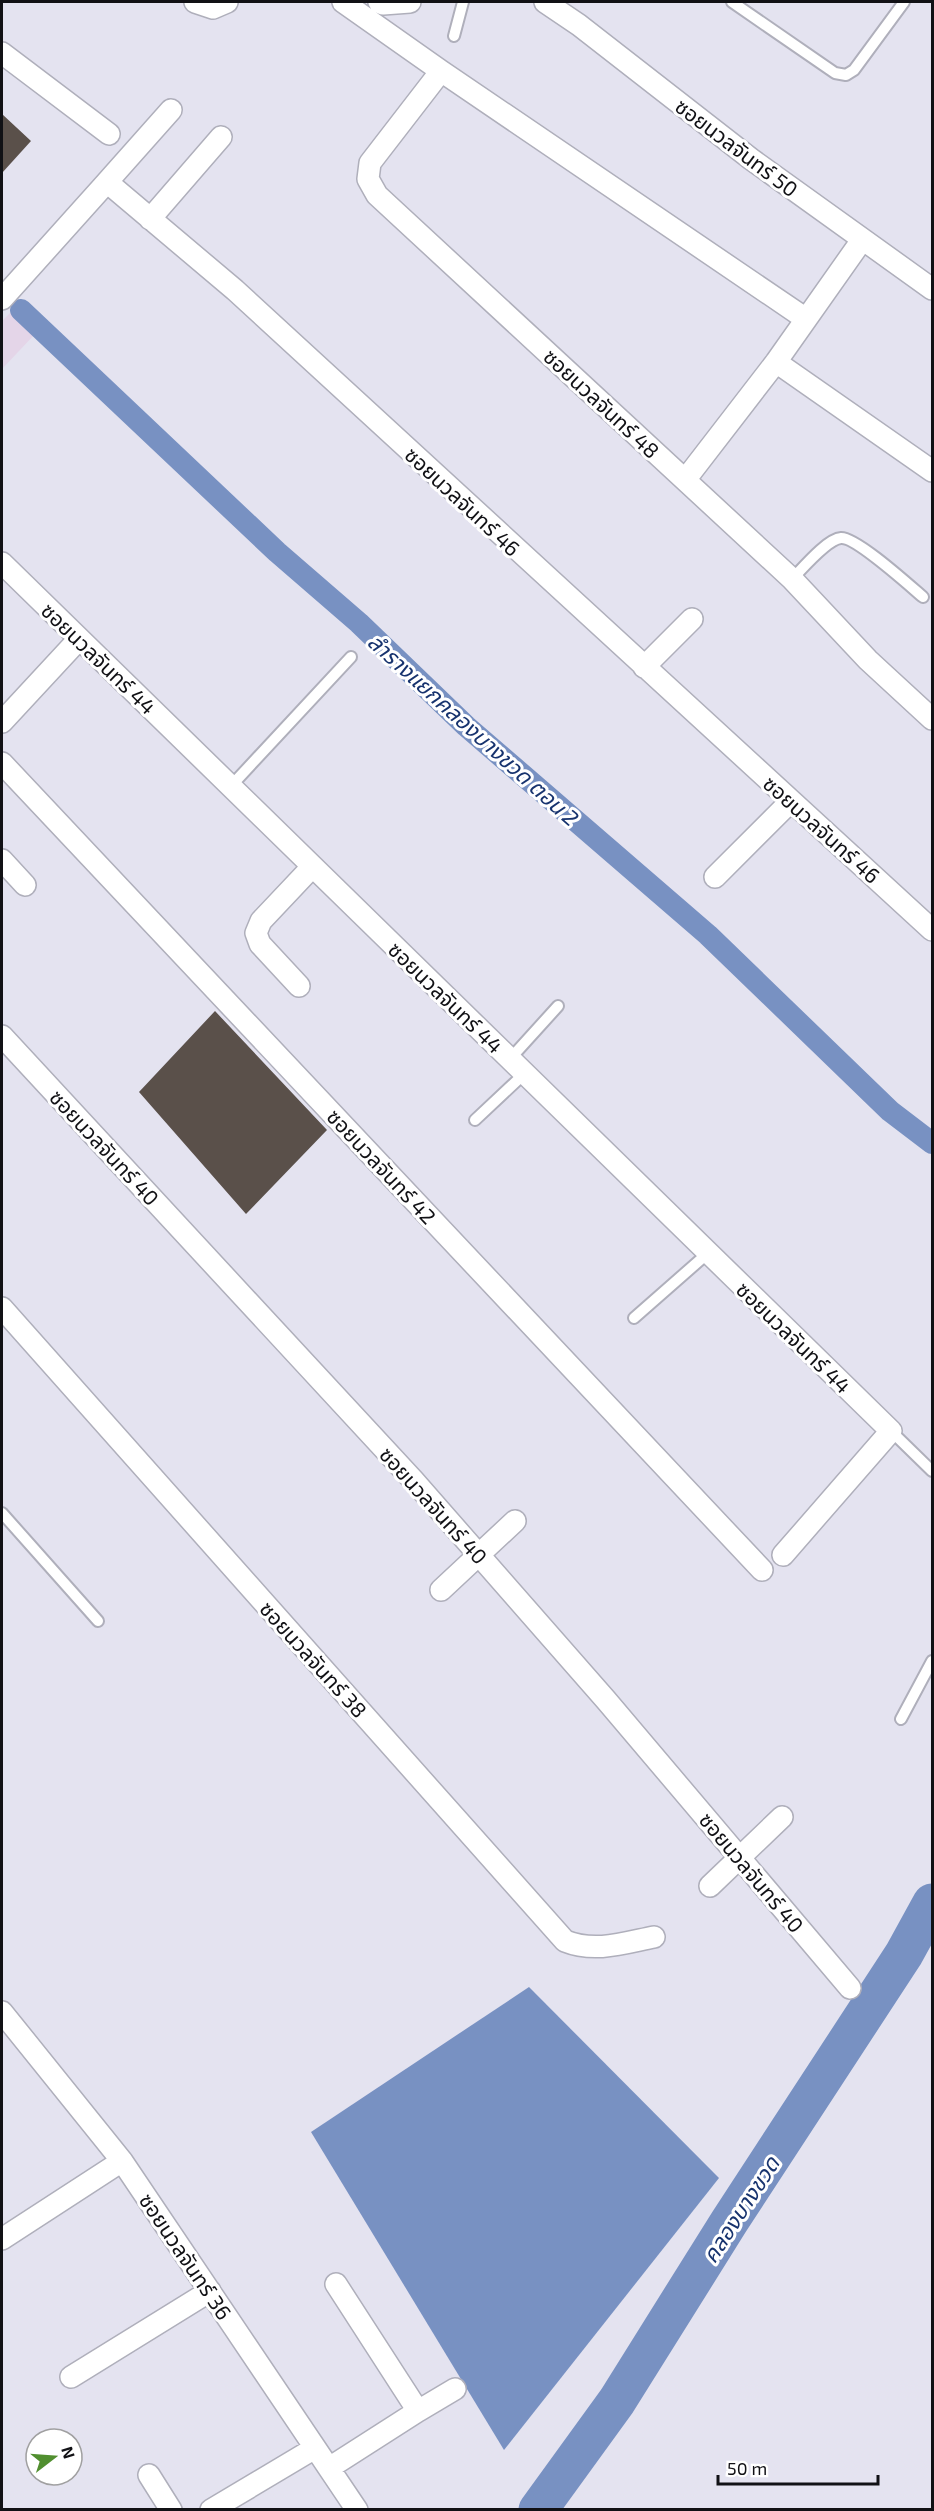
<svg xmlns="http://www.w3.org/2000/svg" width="934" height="2511" font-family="'Exo 2','Noto Sans Thai',sans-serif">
	<rect width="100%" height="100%" fill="#e4e3f0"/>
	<!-- commercial -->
	<path fill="#e4d5e8" d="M12 311 35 334 2 369V321Z"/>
	<!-- water -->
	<path fill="#7891c2" d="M529 1987 719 2178 504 2450 311 2132Z"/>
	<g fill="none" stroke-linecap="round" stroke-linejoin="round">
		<!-- canal -->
		<path stroke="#7891c2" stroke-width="22" d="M21 310 277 552 359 623 466 726 708 935 890 1111 932 1143"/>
		<!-- river -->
		<path stroke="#7891c2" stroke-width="39" d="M538 2510 617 2401 729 2222 904 1954 932 1903"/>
	</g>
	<!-- building -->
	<path fill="#5a504a" d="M2 114 31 141 2 173Z
		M215 1011 327 1130 246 1214 139 1092Z"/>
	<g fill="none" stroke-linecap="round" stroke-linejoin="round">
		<!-- service casing -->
		<g stroke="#afafbb" stroke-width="14">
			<path id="service" d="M732 2 835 73 846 75 854 70 904 2
				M454 36 463 2
				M792 579C803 568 827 539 841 538 856 537 910 586 923 597
				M231 786 351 657
				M510 1059 558 1006
				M475 1120 524 1074
				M634 1318 708 1253
				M891 1431 932 1471
				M2 1513 98 1621
				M901 1719 932 1661"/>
		</g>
		<!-- minor casing -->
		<g stroke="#afafbb" stroke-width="24">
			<path id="minor" d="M195 2 213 8 227 2
				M343 2 441 71 806 319
				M379 2 383 4 410 2
				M545 2 579 25 751 159 932 289
				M2 53 109 134
				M441 71 370 163 368 179 377 195 792 579 868 660 932 719
				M107 182 171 110
				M150 219 221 137
				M2 299 107 182 235 290 932 930
				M776 362 932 471
				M685 480 776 362 862 240
				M2 563 891 1431 783 1555
				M644 667 692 619
				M2 722 79 639
				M2 763 762 1570
				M2 860 25 885
				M715 877 791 801
				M299 986 260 944 256 933 261 921 312 867
				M2 1036 414 1481 606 1700 850 1988
				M2 1308 565 1941C595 1953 624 1943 654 1937
				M441 1590 515 1521
				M710 1886 782 1817
				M2 2012 122 2161 357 2510
				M2 2239 122 2161
				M71 2377 210 2291
				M418 2411 455 2389
				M329 2468 418 2411 336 2284
				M149 2475 171 2510
				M211 2510 315 2448"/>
		</g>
		<!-- service -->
		<use href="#service" stroke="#fff" stroke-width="10"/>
		<!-- minor -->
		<use href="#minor" stroke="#fff" stroke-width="21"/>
	</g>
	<g text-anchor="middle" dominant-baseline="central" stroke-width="6" stroke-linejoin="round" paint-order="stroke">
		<!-- street labels -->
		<g font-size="21" fill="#111115" stroke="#fff">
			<text transform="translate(737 147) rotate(37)">ซอยนวลจันทร์ 50</text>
			<text transform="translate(602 403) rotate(43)">ซอยนวลจันทร์ 48</text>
			<text transform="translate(463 501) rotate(43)">ซอยนวลจันทร์ 46</text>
			<text transform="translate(99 658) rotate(44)">ซอยนวลจันทร์ 44</text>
			<text transform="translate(822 829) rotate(42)">ซอยนวลจันทร์ 46</text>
			<text transform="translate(446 997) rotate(44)">ซอยนวลจันทร์ 44</text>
			<text transform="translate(105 1147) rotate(47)">ซอยนวลจันทร์ 40</text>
			<text transform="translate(382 1166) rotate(47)">ซอยนวลจันทร์ 42</text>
			<text transform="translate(794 1337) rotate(44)">ซอยนวลจันทร์ 44</text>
			<text transform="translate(434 1505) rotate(48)">ซอยนวลจันทร์ 40</text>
			<text transform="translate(314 1659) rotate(48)">ซอยนวลจันทร์ 38</text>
			<text transform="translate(752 1872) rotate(50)">ซอยนวลจันทร์ 40</text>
			<text transform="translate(186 2256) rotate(56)">ซอยนวลจันทร์ 36</text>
		</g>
		<!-- water labels -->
		<g font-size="22" font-style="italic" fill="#17336e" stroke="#fff">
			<text transform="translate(474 729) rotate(42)">ลำรางแยกคลองบางขวด ตอน 2</text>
			<text transform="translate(740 2209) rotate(-57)">คลองบางขวด</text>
		</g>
	</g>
	<!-- border -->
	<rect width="934" height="2511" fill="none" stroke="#111115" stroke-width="6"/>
	<!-- north arrow -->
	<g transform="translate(54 2457) rotate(73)"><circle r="28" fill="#ffffff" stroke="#a0a0a1" stroke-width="1.5"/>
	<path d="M0-4.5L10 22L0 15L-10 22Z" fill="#518f30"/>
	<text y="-9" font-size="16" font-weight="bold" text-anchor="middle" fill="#111115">N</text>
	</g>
	<!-- scale -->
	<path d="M718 2475v9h160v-9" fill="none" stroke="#111115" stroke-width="3"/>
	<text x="727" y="2475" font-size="18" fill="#111115" stroke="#ffffff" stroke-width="4.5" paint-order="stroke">50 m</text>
</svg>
